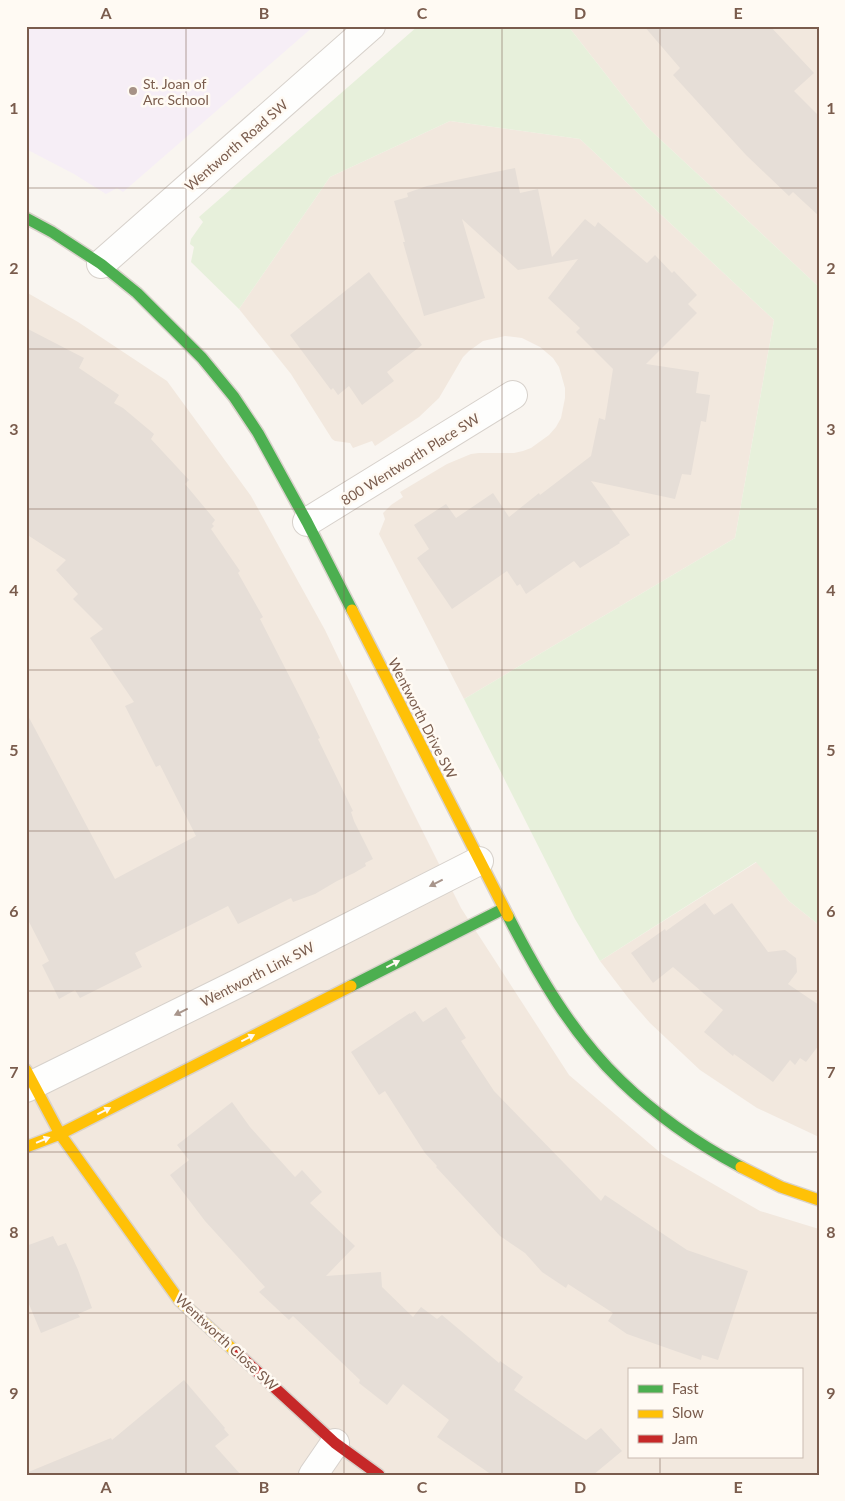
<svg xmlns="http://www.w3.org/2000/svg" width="845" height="1501" font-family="Lato,sans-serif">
	<rect width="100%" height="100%" fill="#f9f5f0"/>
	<!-- residential -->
	<path fill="#f2e8de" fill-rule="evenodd" d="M568 26H819V287L647 127Z
		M450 121 580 139 774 320 735 538 464 699 379 534 385 519 383 513 391 505 403 497 400 492 447 464 471 454 479 453H514L523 451 531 448 549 435 556 427 561 418 565 398V388L559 367 553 358 540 347 522 338 505 336 483 341 469 351 463 357 439 398 419 417 375 446 372 441 353 448 350 443 335 441 332 439 291 374 239 309 330 177Z
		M26 292 78 322 167 381 251 496 325 630 399 784 461 908 569 1075 663 1155 760 1211 819 1229V1475H26ZM629 1370H801V1457H629Z
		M757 862 789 901 819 925V1137L757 1108 700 1070 650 1023 629 999 600 961Z"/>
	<!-- education -->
	<path fill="#f6eef6" d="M26 26H314L123 192 117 188 106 194 74 174 26 149Z"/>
	<!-- green -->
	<path fill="#e7f0db" d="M418 26H568L647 127 819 287V925L789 901 756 862 600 961 575 919 464 699 735 538 774 320 580 139 450 121 330 177 239 309 191 262 194 247 190 244 191 239 203 222 199 217Z"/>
	<!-- building -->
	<path fill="#e6ded7" d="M644 26H770L814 73 794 91 819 116V216L793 192 789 196 746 155 673 75 680 68Z
		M515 168 520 193 538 189 552 257 585 219 595 227 598 222 647 263 655 255 672 273 674 271 697 295 688 304 697 313 646 364 699 372 696 393 710 395 706 422 701 421 691 475 682 474 675 499 591 481 630 535 619 542 620 543 580 568 574 561 526 594 520 584 517 586 507 571 452 609 417 558 429 549 414 525 446 504 456 518 493 493 509 517 539 493 540 495 591 456 599 418 605 420 613 369 576 332 580 328 548 298 578 259 518 270 462 219 485 298 424 316 403 242H405L394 201 408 197 407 193 427 186Z
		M369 272 422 345 387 372 394 381 362 405 349 386 338 395 333 388 331 390 290 335Z
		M26 328 84 358 79 368 119 395 114 403 123 408 154 434 151 439 189 480 185 484 215 520 212 524 214 526 211 529 240 571 238 573 263 617 260 619 301 699 320 738 318 739 353 811 351 812 354 821 373 859 365 863 366 866 354 873 337 881 315 894 293 902 291 898 238 924 228 906 135 953 142 967 80 998 75 990 59 999 42 965 49 961 26 916V712L115 879 196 836 160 765 156 767 125 706 134 702 90 638 103 629 73 599 78 594 56 570 66 560 26 534Z
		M705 903 714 915 732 903 768 952 785 950 796 958 797 972 788 984 819 1005V1045L806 1062 800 1058 795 1065 790 1060 773 1082 734 1054 733 1056 704 1032 723 1010 673 967 653 983 631 953 665 929 666 931Z
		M446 1007 466 1038 461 1041 494 1091 601 1201 605 1195 687 1250 748 1271 718 1360 702 1355 701 1360 627 1334 608 1321 613 1313 568 1284 566 1288 542 1272 525 1253 500 1236 436 1167 437 1166 425 1153 385 1091 379 1095 351 1052 410 1013V1014L415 1011 423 1022Z
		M232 1102 250 1127 295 1177 302 1170 322 1192 310 1203 355 1246 326 1276 381 1272 382 1287 413 1317 421 1307 437 1319 442 1315 499 1363 500 1361 523 1377 514 1390 586 1440 601 1428 622 1451 593 1475H492L437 1437 449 1420 403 1384 387 1405 359 1383 360 1380 293 1316 289 1320 259 1292 265 1287 205 1221 170 1175 189 1160 177 1145Z
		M53 1236 58 1246 66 1243 78 1270 92 1308 78 1314 80 1317 41 1333 26 1297V1246Z
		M184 1380 225 1428 224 1429 229 1435 215 1446 241 1475H26V1473L111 1438 112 1440Z"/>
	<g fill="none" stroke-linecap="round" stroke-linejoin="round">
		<!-- street casing -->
		<g stroke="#d7d1cb" stroke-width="30">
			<path id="street" d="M101 264 371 26
				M307 522 513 395
				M26 1088 241 982 479 861
				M313 1475 335 1443"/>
		</g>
		<!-- fast casing -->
		<g stroke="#d9d2cb" stroke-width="14">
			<path id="fast" d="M26 218 52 232 101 264 137 293 202 358 234 397 258 433 307 522 352 610
				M508 916C538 975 573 1035 621 1081 656 1115 698 1144 741 1167
				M351 986 503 909"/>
		</g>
		<!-- slow casing -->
		<g stroke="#d9d2cb" stroke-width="14">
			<path id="slow" d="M352 610 508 916
				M26 1070 60 1134 179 1300 238 1354
				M26 1147 60 1134 351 986
				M741 1167 781 1187 819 1200"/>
		</g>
		<!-- jam casing -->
		<g stroke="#d9d2cb" stroke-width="14">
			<path id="jam" d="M238 1354 335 1443 379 1475"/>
		</g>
		<!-- street -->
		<use href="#street" stroke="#fefefd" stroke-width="28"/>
		<!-- fast -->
		<use href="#fast" stroke="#4caf50" stroke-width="11"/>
		<!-- slow -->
		<use href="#slow" stroke="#ffc107" stroke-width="11"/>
		<!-- jam -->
		<use href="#jam" stroke="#c62828" stroke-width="11"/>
	</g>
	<!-- one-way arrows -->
	<defs><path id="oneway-solid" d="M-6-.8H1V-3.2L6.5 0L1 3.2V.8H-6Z" transform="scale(1.25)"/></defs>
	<g fill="#a8958b">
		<use href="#oneway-solid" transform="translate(436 883) rotate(153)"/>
		<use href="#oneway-solid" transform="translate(181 1012) rotate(154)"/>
	</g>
	<g fill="#fffaf3">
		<use href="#oneway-solid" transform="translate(393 964) rotate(-27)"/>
		<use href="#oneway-solid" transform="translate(248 1038) rotate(-27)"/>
		<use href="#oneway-solid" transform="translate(104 1111) rotate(-27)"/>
		<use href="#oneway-solid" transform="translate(43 1140) rotate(-22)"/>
	</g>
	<!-- grid -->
	<path fill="none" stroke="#7a5c4d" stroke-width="1" stroke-opacity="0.55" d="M186 26V1475M344 26V1475M502 26V1475M660 26V1370M26 188H819M26 349H819M26 509H819M26 670H819M26 831H819M26 991H819M26 1152H819M26 1313H819M660 1457V1475"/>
	<!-- markers -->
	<circle fill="#a69286" stroke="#fffaf3" stroke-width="2" cx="133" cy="91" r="5"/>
	<g text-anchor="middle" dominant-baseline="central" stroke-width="5" stroke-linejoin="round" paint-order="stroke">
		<!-- poi labels -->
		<g font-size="14" fill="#7a5c4d" stroke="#fffaf3" text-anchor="start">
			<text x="143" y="83">St. Joan of<tspan x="143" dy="16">Arc School</tspan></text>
		</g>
		<!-- street labels -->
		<g font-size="14" fill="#7a5c4d" stroke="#fffaf3">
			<text transform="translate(236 145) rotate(-41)">Wentworth Road SW</text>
			<text transform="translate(410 459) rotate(-32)">800 Wentworth Place SW</text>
			<text transform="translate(423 718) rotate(63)">Wentworth Drive SW</text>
			<text transform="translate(257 974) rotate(-27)">Wentworth Link SW</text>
			<text transform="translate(227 1342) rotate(43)">Wentworth Close SW</text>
		</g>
	</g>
	<!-- border -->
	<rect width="845" height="1501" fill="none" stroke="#fffaf3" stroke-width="55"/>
	<!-- legend -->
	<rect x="628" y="1368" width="175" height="90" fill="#fffaf3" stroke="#cabbb1"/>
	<rect x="638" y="1385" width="25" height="8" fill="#4caf50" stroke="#cabbb1"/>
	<text x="672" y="1394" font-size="15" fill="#7a5c4d">Fast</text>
	<rect x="638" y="1410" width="25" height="8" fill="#ffc107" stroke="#cabbb1"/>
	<text x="672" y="1418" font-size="15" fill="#7a5c4d">Slow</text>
	<rect x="638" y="1435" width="25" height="8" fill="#c62828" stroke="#cabbb1"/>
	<text x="672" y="1444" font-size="15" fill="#7a5c4d">Jam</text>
	<rect x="28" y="28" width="790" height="1446" fill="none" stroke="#7a5c4d" stroke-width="2"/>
	<g font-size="16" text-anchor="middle" font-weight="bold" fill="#7a5c4d">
		<text x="106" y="19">A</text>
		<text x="264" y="19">B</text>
		<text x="422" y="19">C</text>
		<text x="580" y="19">D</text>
		<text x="738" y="19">E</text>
		<text x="14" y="114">1</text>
		<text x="831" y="114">1</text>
		<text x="14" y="274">2</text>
		<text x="831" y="274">2</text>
		<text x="14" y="435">3</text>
		<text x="831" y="435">3</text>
		<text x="14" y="596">4</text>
		<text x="831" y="596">4</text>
		<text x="14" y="756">5</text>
		<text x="831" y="756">5</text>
		<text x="14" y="917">6</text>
		<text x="831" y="917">6</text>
		<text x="14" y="1078">7</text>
		<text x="831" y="1078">7</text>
		<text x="14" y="1238">8</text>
		<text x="831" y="1238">8</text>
		<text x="14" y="1399">9</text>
		<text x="831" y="1399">9</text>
		<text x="106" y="1493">A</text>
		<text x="264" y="1493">B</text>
		<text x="422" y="1493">C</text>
		<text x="580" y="1493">D</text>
		<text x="738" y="1493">E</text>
	</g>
</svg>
